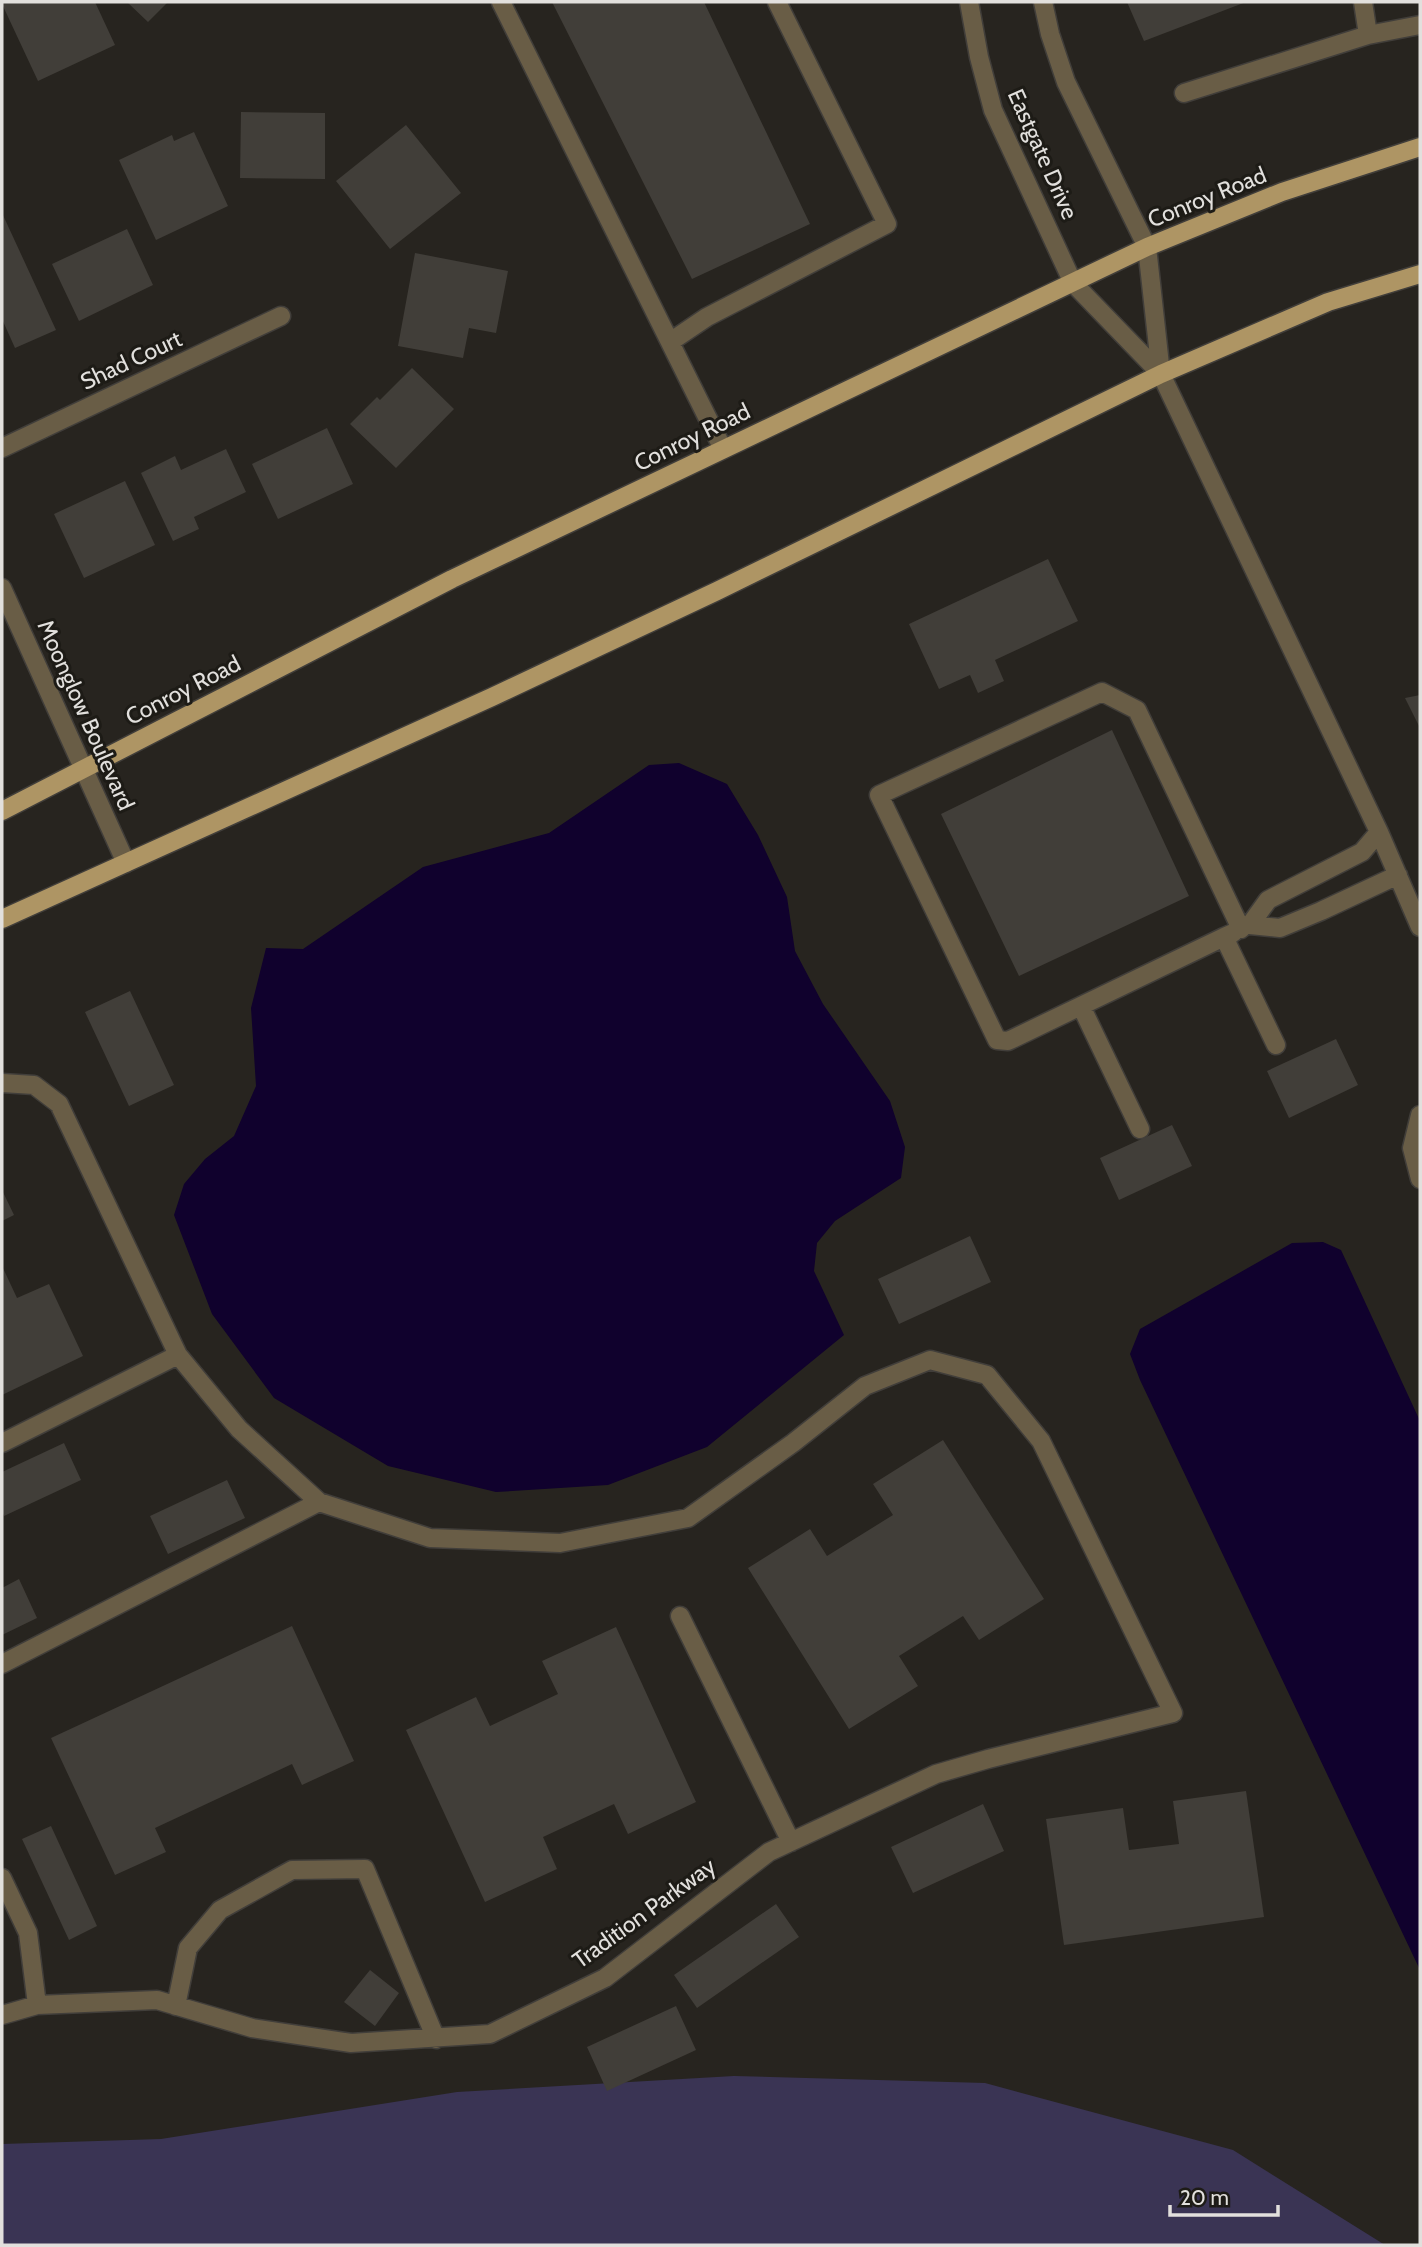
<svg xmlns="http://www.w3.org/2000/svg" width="1422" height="2247" font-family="Cabin,sans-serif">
	<rect width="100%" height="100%" fill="#27241f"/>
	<!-- green -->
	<path fill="#3a3454" d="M734 2076 985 2083 1233 2150 1385 2245H2V2144L161 2139 457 2092Z"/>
	<!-- water -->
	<path fill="#10012d" d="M679 763 727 784 758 835 787 897 795 951 823 1004 890 1101 905 1147 901 1178 835 1221 817 1243 814 1271 844 1335 707 1447 608 1485 496 1492 388 1466 274 1398 212 1314 174 1215 184 1184 205 1159 234 1136 256 1086 251 1008 266 948 303 949 423 867 549 833 649 765Z
		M1323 1242 1341 1250 1420 1421V1970L1140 1380 1130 1354 1140 1329 1292 1243Z"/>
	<!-- building -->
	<path fill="#413e39" d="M4 2H95L115 45 38 81 2 4Z
		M127 2H168L148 22Z
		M552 2H704L810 224 692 279Z
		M1127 2H1246L1144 41Z
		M241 112 325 113V179L240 178Z
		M406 125 461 193 390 249 336 181Z
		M194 132 228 206 156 240 119 160 172 135 174 141Z
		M2 213 56 330 15 348 2 319Z
		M127 229 153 285 79 321 52 264Z
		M415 253 508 271 496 333 469 328 463 358 398 346Z
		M412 368 454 409 396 468 350 424 377 397 380 400Z
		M327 428 353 484 278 519 252 464Z
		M226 449 246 492 194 517 199 529 173 541 141 473 175 456 181 470Z
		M125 481 155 545 84 578 54 514Z
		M1048 559 1078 621 995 660 1004 681 978 693 970 675 939 689 909 624Z
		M1420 695V728L1405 698Z
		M1112 730 1189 896 1019 976 941 814Z
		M130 991 174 1085 129 1106 85 1012Z
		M1336 1039 1358 1085 1289 1118 1267 1071Z
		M1172 1125 1192 1166 1119 1200 1100 1158Z
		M2 1190 14 1215 2 1221Z
		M970 1236 991 1282 899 1324 878 1279Z
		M2 1266 17 1298 49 1284 83 1356 2 1395Z
		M943 1440 1044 1599 979 1640 963 1616 899 1656 918 1686 849 1729 748 1568 810 1529 827 1556 893 1515 873 1484Z
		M64 1443 81 1480 4 1516 2 1511V1472Z
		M227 1480 245 1518 168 1554 150 1516Z
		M19 1579 37 1618 2 1635V1588Z
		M292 1626 354 1761 302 1785 292 1764 155 1828 166 1852 115 1875 51 1738Z
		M616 1627 696 1802 628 1834 614 1804 543 1837 557 1869 485 1902 406 1730 476 1697 490 1726 558 1694 542 1661Z
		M1246 1791 1264 1917 1064 1945 1046 1819 1123 1808 1129 1850 1179 1844 1173 1801Z
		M983 1804 1004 1851 913 1893 891 1847Z
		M51 1826 97 1926 69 1940 22 1839Z
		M776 1904 799 1937 697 2008 674 1975Z
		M370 1970 399 1993 375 2026 344 2002Z
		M676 2006 696 2050 607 2091 587 2047Z"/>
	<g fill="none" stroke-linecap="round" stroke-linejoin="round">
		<!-- minor casing -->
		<g stroke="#413e3a" stroke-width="21">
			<path id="minor" d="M501 2 723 449
				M969 2 979 57 993 110 1073 283 1161 374
				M1043 2 1050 34 1066 82 1147 247 1161 374 1379 832 1420 927
				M1368 35 1420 25
				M1184 93 1368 35 1363 2
				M670 342 707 317 887 224 777 2
				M2 448 281 316
				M2 588 126 863
				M1379 832 1362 852 1268 900 1250 925 1280 928 1321 911 1398 875
				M1233 933 1224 937 1276 1045
				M1224 937 1008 1041 997 1040 879 795 1102 692 1137 710 1241 929
				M1081 1006 1140 1129
				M2 1083 34 1085 59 1104 178 1355 239 1429 319 1502 430 1538 560 1543 688 1518 793 1443 865 1386 930 1360 987 1375 1041 1441 1173 1713 988 1759 936 1774 769 1852 605 1978 490 2034 351 2043 252 2028 157 2000 37 2005 2 2015
				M1420 1115 1412 1148 1420 1179
				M2 1443 178 1355
				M680 1616 791 1842
				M2 1664 319 1502
				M2 1878 28 1933 37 2005
				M176 2006 188 1948 220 1910 292 1870 365 1869 436 2039"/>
		</g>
		<!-- major casing -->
		<g stroke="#413e3a" stroke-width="21">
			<path id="major" d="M2 811 452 579 1147 247 1282 192 1420 147
				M2 919 492 697 717 591 1161 374 1328 302 1420 274"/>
		</g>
		<!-- minor -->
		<use href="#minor" stroke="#695d46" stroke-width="18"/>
		<!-- major -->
		<use href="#major" stroke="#ae9564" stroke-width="18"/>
	</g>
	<g text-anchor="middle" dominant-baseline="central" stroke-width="6" stroke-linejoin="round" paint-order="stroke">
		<!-- street labels -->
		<g font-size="23" fill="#e2e0dd" stroke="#1d1b16">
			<text transform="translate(1043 154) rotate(66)">Eastgate Drive</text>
			<text transform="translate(1207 197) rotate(-22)">Conroy Road</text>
			<text transform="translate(131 360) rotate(-25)">Shad Court</text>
			<text transform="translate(692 437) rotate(-26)">Conroy Road</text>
			<text transform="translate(183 690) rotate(-27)">Conroy Road</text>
			<text transform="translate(86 715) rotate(66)">Moonglow Boulevard</text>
			<text transform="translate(644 1913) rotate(-36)">Tradition Parkway</text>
		</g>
	</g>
	<!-- border -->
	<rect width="1422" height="2247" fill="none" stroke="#e2e0dd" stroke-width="7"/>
	<!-- scale -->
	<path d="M1170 2205v10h108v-10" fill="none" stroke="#e2e0dd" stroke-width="3.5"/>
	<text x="1180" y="2205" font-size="21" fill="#e2e0dd" stroke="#1d1b16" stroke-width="5" paint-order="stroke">20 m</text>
</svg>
